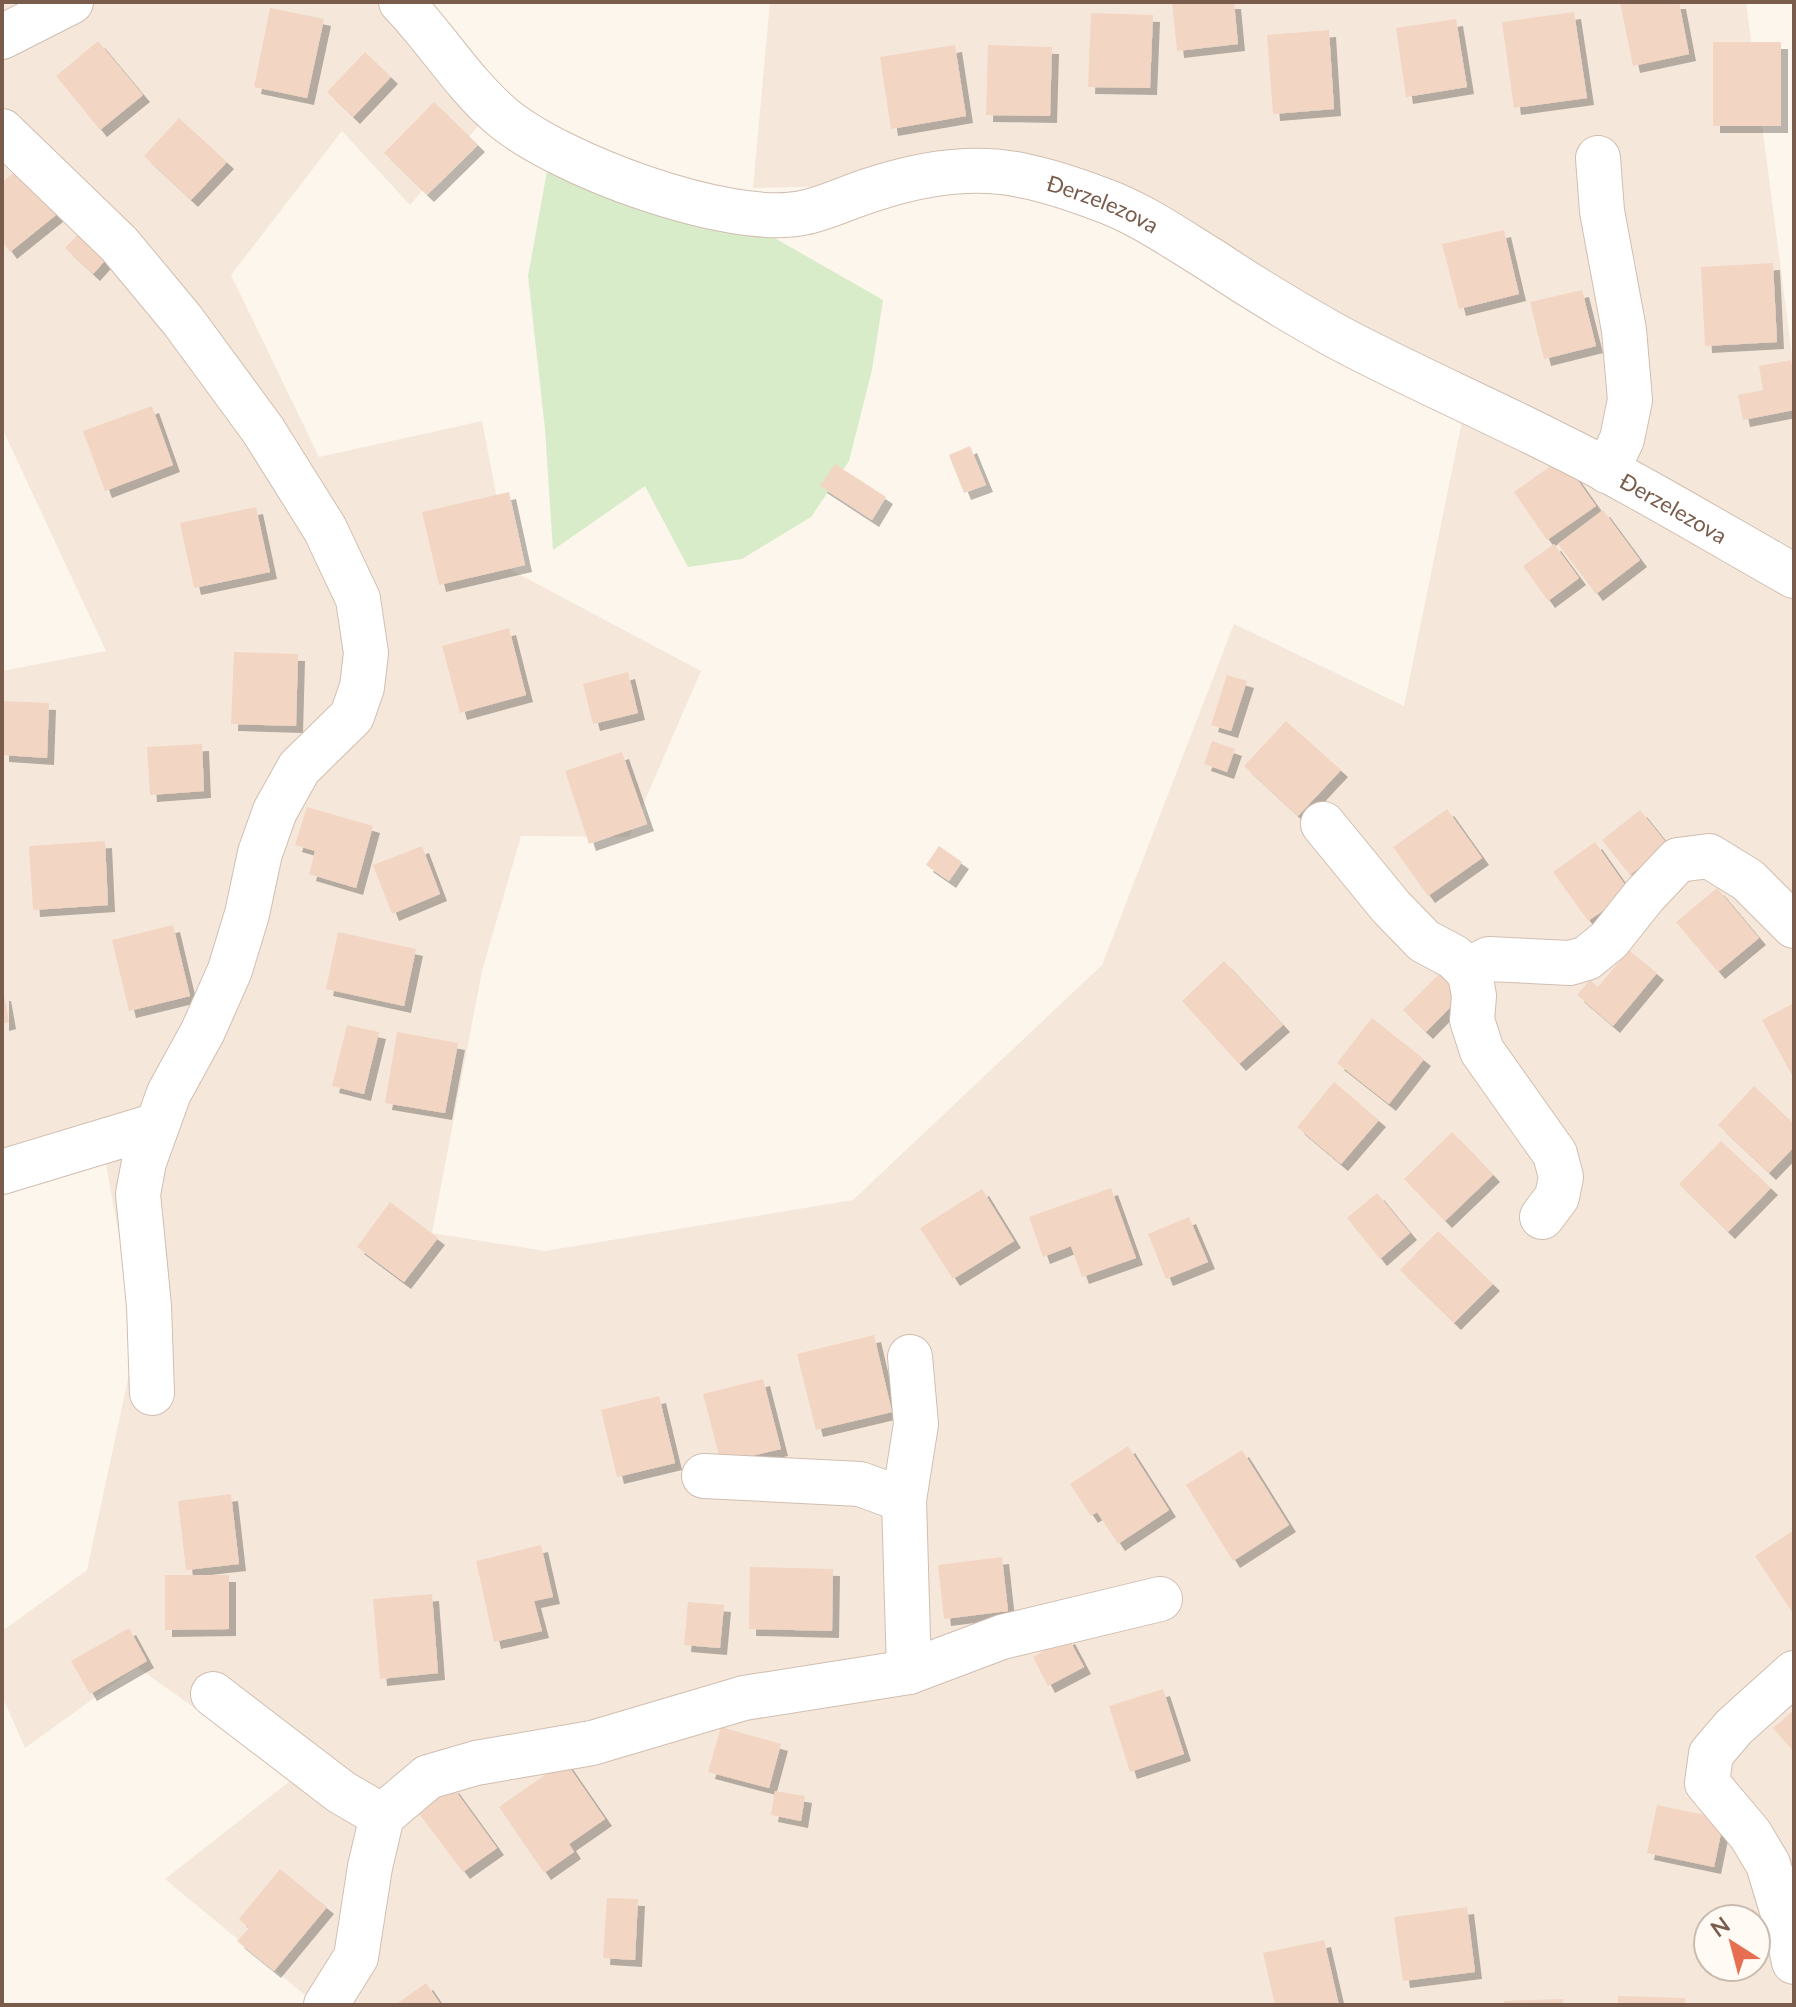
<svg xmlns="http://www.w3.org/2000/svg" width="1796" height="2007" font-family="Lato,sans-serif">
	<defs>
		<filter id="shadow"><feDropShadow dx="7" dy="7" stdDeviation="0" flood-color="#0004"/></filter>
	</defs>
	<rect width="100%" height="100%" fill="#fdf6ec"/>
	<!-- residential -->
	<path fill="#f5e8da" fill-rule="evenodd" d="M2 2H395L486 117 410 205 342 131 231 275 319 457 482 421 511 570 701 671 629 837 521 836 482 971 432 1233 545 1251 853 1200 1102 965 1234 624 1404 706 1469 387 1102 181 753 188 770 2H1746L1794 370V2005H317L165 1879 294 1778 137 1667 25 1748 2 1696V1631L87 1570 137 1337 104 1153 2 1187V671L106 651 2 428ZM1708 1919H1756V1967H1708Z"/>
	<!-- green -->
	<path fill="#d8ecc9" d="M549 160 764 232 883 300 872 370 849 461 811 517 742 559 688 567 645 486 553 550 545 429 528 276Z"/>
	<!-- building -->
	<path fill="#f3d5c3" filter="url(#shadow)" d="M1172 2H1234L1238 44 1177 51Z
		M1620 2H1679L1689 54 1633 66Z
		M270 8 324 19 307 98 254 87Z
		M1574 12 1587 98 1514 108 1502 22Z
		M1091 13 1153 15 1150 88 1088 87Z
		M1456 19 1467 87 1406 97 1396 28Z
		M1329 30 1334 109 1273 114 1267 35Z
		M98 41 143 95 100 130 56 76Z
		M1713 42H1781V126H1713Z
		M955 45 966 116 891 129 880 57Z
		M988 45 1052 47 1050 116 986 115Z
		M365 52 391 77 353 117 327 92Z
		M434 102 478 145 427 195 384 153Z
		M179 118 227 162 191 200 144 156Z
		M19 169 56 215 10 252 2 241V182Z
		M83 229 110 255 93 274 65 248Z
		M1504 230 1519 294 1459 309 1442 244Z
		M1773 263 1777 342 1705 346 1701 267Z
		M1582 290 1596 346 1544 359 1530 302Z
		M1791 360 1794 377V410L1743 420 1738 395 1763 390 1759 366Z
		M152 406 173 465 105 491 83 431Z
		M970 446 986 485 964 493 949 455Z
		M1562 458 1596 506 1547 540 1514 492Z
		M835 464 886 497 872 520 820 486Z
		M509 492 525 565 439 585 422 512Z
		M256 507 270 572 194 588 180 523Z
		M1603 510 1640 560 1596 594 1558 544Z
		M1554 544 1579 578 1548 601 1523 566Z
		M509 628 526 695 460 713 442 646Z
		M234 652 298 654 296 726 231 724Z
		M628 672 638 713 593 724 583 684Z
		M1227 675 1247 681 1231 731 1211 725Z
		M2 701 49 703 47 758 2 755Z
		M1286 721 1341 770 1298 816 1244 766Z
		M1212 741 1235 749 1227 772 1204 764Z
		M202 744 204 791 150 795 147 747Z
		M622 752 647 824 589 844 565 771Z
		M307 807 373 826 356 888 309 874 315 851 295 845Z
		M1447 809 1482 858 1428 896 1393 847Z
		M1640 810 1668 845 1630 875 1602 840Z
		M105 841 108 905 33 910 29 846Z
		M1595 842 1630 892 1588 921 1553 872Z
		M422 846 440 894 392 914 373 865Z
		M939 846 962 862 949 881 926 865Z
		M1717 888 1759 938 1718 972 1676 922Z
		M173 925 190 996 129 1011 112 940Z
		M338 932 416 949 404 1006 326 989Z
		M1629 950 1657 973 1613 1026 1577 995 1590 980 1598 987Z
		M1224 961 1283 1025 1239 1064 1182 1001Z
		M1441 972 1463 994 1426 1032 1403 1010Z
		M2 994H4L9 1022 2 1024Z
		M1794 1003V1079L1762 1020Z
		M1372 1018 1424 1059 1389 1104 1337 1063Z
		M347 1025 379 1032 364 1094 332 1086Z
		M397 1032 458 1043 445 1113 385 1103Z
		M1334 1082 1379 1120 1341 1164 1297 1127Z
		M1754 1086 1794 1124V1147L1769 1173 1718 1125Z
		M1452 1132 1493 1175 1445 1221 1404 1179Z
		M1721 1141 1771 1188 1728 1232 1679 1184Z
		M1111 1188 1136 1258 1082 1277 1071 1246 1043 1257 1029 1217Z
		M982 1189 1014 1241 953 1279 920 1228Z
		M1377 1193 1410 1233 1380 1259 1347 1218Z
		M390 1202 438 1238 404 1282 357 1247Z
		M1189 1217 1208 1262 1166 1279 1148 1234Z
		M1438 1231 1493 1284 1454 1323 1400 1270Z
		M874 1335 892 1412 816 1430 797 1354Z
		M763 1379 781 1449 721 1463 703 1394Z
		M659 1396 675 1463 617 1477 601 1410Z
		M1128 1446 1169 1510 1118 1544 1097 1512 1091 1516 1070 1484Z
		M1242 1450 1289 1525 1233 1561 1186 1485Z
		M231 1494 239 1564 186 1570 178 1501Z
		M1794 1530V1615L1755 1556Z
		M541 1545 553 1597 534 1601 542 1631 494 1642 476 1561Z
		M1002 1557 1008 1611 944 1619 938 1565Z
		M750 1567 833 1569 832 1631 749 1629Z
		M165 1575H229V1629L165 1630Z
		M432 1594 438 1673 380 1679 373 1599Z
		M688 1602 724 1605 720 1648 684 1645Z
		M129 1628 147 1661 90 1694 71 1661Z
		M1068 1637 1084 1667 1048 1686 1033 1657Z
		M1163 1689 1184 1754 1130 1772 1109 1706Z
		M1794 1710V1752L1773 1728Z
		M721 1727 781 1744 769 1788 708 1772Z
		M565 1761 605 1819 569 1844 574 1852 544 1873 499 1807Z
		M452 1786 497 1848 463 1872 417 1811Z
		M775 1791 805 1796 801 1821 771 1815Z
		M1657 1805 1724 1819 1714 1867 1647 1853Z
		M280 1869 327 1907 274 1971 237 1941 249 1928 239 1919Z
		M607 1898 638 1899 635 1960 603 1958Z
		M1467 1907 1475 1972 1403 1981 1394 1917Z
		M1324 1940 1339 2005H1275L1263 1953Z
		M426 1983 441 2005H395Z
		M1618 1996 1685 1998V2005H1618Z
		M1563 1999V2005H1504V2001Z"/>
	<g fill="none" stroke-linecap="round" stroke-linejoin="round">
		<!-- minor casing -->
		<g stroke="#d1beb0" stroke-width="46">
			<g id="minor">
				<path id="s1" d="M401 2C436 38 462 82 500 115 556 164 729 228 802 213 828 208 852 195 877 188 924 173 977 165 1025 176 1050 181 1076 190 1100 199 1140 213 1175 238 1211 260 1250 286 1291 311 1332 334 1404 373 1479 405 1552 442 1634 482 1714 531 1794 576"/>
				<path d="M2 37 71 2"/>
				<path d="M2 131 119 244 183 321 263 430 325 529 358 599 366 653 362 687 352 716 299 768 275 811 260 853 247 914 230 970 203 1031 169 1093 144 1162 138 1194 149 1306 152 1393"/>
				<path d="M1598 158 1602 211 1624 330 1630 400 1622 439 1607 471"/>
				<path d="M1323 824 1391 907 1424 941 1454 957 1467 970 1471 979 1474 996 1472 1020 1482 1051 1555 1154 1561 1177 1557 1197 1542 1217"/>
				<path d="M1467 970 1489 959 1570 963 1587 958 1609 940 1644 896 1678 860 1709 856 1748 880 1794 926"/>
				<path d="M2 1172 157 1125"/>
				<path d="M704 1476 860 1484 904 1500"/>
				<path d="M909 1672 904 1500 916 1424 910 1357"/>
				<path d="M1794 1673 1734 1727 1711 1754 1707 1783 1750 1834 1768 1864 1787 1927 1794 1962"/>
				<path d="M213 1694 341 1792 382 1816"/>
				<path d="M326 2005 356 1957 370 1867 382 1816 428 1777 476 1763 592 1743 744 1698 909 1672 1002 1637 1160 1599"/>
			</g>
		</g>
		<!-- minor -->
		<use href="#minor" stroke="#fff" stroke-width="44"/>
	</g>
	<g text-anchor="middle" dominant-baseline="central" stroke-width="7" stroke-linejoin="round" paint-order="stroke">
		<!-- street labels -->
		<g font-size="22" fill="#7a5c4d" stroke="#fffaf3">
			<text stroke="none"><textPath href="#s1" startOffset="786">Đerzelezova</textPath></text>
			<text stroke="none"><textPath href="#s1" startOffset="1434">Đerzelezova</textPath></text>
		</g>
	</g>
	<!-- border -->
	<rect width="1796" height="2007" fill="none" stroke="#7a5c4d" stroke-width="8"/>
	<!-- north arrow -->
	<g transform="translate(1732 1943) rotate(324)"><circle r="38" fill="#fffaf3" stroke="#cabbb1" stroke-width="2"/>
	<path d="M0-6L14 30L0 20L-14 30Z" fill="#e76f51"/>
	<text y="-12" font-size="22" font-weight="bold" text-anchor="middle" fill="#7a5c4d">N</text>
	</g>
</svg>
